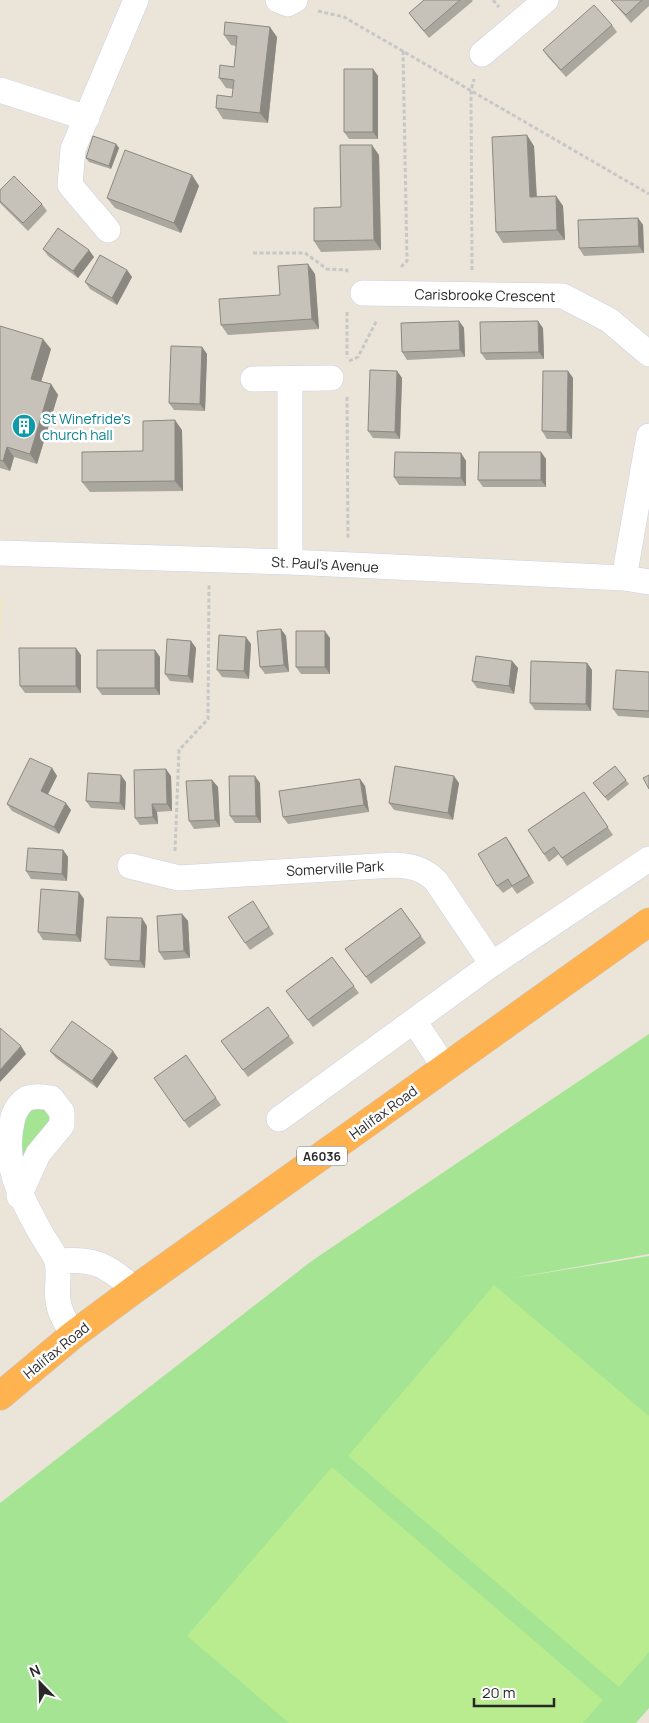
<svg xmlns="http://www.w3.org/2000/svg" width="649" height="1723" font-family="Manrope,sans-serif">
	<rect width="100%" height="100%" fill="#ebe5d9"/>
	<!-- education -->
	<path fill="#eee6c7" d="M0 598H4L0 646Z"/>
	<!-- green -->
	<path fill="#a4e493" d="M649 1034V1254L508 1279 649 1256V1708L636 1723H0V1503L313 1260Z
		M27 1106 50 1108 52 1128 23 1173 17 1122Z"/>
	<!-- pitch -->
	<path fill="#b8ec8e" d="M494 1285 649 1416V1652L619 1687 348 1456Z
		M332 1467 603 1700 583 1723H289L187 1636Z"/>
	<g fill="none" stroke-linecap="round" stroke-linejoin="round">
		<!-- street casing -->
		<g stroke="#cecfe2" stroke-width="26">
			<path id="street" d="M278 0 288 4 295 0
				M482 54 546 0
				M0 90 87 118
				M108 230 70 185 73 149 136 0
				M363 293 563 296 609 320 649 354
				M253 379 331 378
				M0 553 290 562 624 578 649 582
				M290 562V379
				M624 578 649 436
				M130 866 179 878 394 865C411 866 423 868 436 881L492 964
				M414 1021 445 1068
				M279 1119 492 964 649 859
				M19 1196 38 1154 62 1125V1112L51 1098C32 1095 23 1095 14 1114 0 1160 20 1197 42 1235 46 1243 55 1253 57 1262 60 1274 56 1288 58 1300 59 1313 67 1324 73 1335
				M57 1261C97 1258 105 1265 135 1289"/>
		</g>
		<!-- highway casing -->
		<g stroke="#c7c7c7" stroke-width="29">
			<path id="highway" d="M0 1396 73 1335 135 1289 649 922"/>
		</g>
		<!-- path -->
		<path stroke="#c7c7c7" stroke-width="3" stroke-dasharray="4 2.5" stroke-linecap="butt" d="M493 0 499 7
			M318 11 344 17 649 194
			M253 253H305L327 269 347 270V273
			M401 267 407 261 403 51
			M472 270 471 91 474 79
			M347 312V358
			M349 361 358 357 377 320
			M347 397 348 538
			M175 851 179 750 208 719 209 584"/>
		<!-- street -->
		<use href="#street" stroke="#fff" stroke-width="25"/>
		<!-- highway -->
		<use href="#highway" stroke="#ffb250" stroke-width="28"/>
	</g>
	<!-- wall -->
	<path fill="#aaa79f" d="M424 0H472L473 1 429 38 414 20 409 13Z
		M611 0H649V6L631 23Z
		M612 25 617 32 566 77 548 57 543 50Z
		M224 35 277 37 268 123 223 119 216 108 232 97 233 89 226 88 219 78 234 67 236 46 231 45Z
		M373 69 378 76V139H349L344 132Z
		M116 144 119 148 111 169 89 162 86 158Z
		M534 146 537 197 556 196 563 206 565 240 503 243 496 232Z
		M379 155 381 250 321 252 314 241 341 207Z
		M192 175 199 186 181 233 115 208 107 198Z
		M0 190 42 204 47 211 28 231 0 203Z
		M638 218 643 225 644 253 584 256 579 248Z
		M43 249 94 257 78 278 48 256Z
		M127 270 132 277 117 305 90 289 85 282Z
		M315 274 319 329 228 335 221 325 280 295Z
		M459 321 464 328 465 357 407 360 402 352Z
		M0 326 51 349 41 381 51 384 58 395 37 464 14 457 10 471 0 468Z
		M543 328 544 359 486 360 481 353Z
		M202 347 207 354 205 411 174 410 169 403Z
		M397 371 402 378 400 439 373 438 368 431Z
		M568 371 573 378 572 439H547L542 431Z
		M182 430 183 491 90 492 82 482Z
		M541 452 546 459V487H483L478 480Z
		M461 453 466 461V486L399 485 394 477Z
		M281 629 286 636 289 672 265 674 260 667Z
		M330 638V674H301L296 667Z
		M191 641 196 648 193 683 170 681 165 674Z
		M251 644 249 679 222 677 217 670Z
		M155 650 160 657V695H102L97 688Z
		M81 655V693H25L20 686Z
		M512 661 518 668 514 694 477 688 472 681Z
		M587 663 592 670 591 711 535 710 530 703Z
		M649 672V718L618 716 613 709Z
		M615 766 629 784 608 801 593 783Z
		M52 768 57 776 48 794 71 810 59 834 12 811 7 804Z
		M171 776 172 811 157 812 158 824 140 825 135 818Z
		M360 779 365 786 369 812 288 824 283 817Z
		M212 780 218 787 220 827 194 829 189 821Z
		M126 782 125 810 91 808 86 801Z
		M260 783 261 823H235L230 816Z
		M459 783 453 820 394 810 389 803Z
		M584 792 613 835 567 866 559 854 549 862 528 830Z
		M506 837 534 883 517 894 512 887 503 893 497 886Z
		M63 850 68 857 67 881 31 879 26 871Z
		M79 892 84 899 81 942 43 940 38 932Z
		M253 901 274 934 250 950 245 943Z
		M401 908 426 943 371 984 345 949Z
		M182 914 188 921 190 958 164 960 159 952Z
		M147 926 145 968 110 966 105 959Z
		M332 957 359 993 313 1027 286 991Z
		M268 1007 294 1043 248 1077 221 1041Z
		M50 1051 118 1058 97 1088 56 1058Z
		M186 1055 221 1105 189 1128 154 1078Z"/>
	<!-- shaded-wall -->
	<path fill="#8b8882" d="M270 27 277 37 268 123 260 113Z
		M373 69 378 76V139L373 132Z
		M527 135 534 146 537 207 530 197Z
		M116 144 119 148 111 169 109 166Z
		M372 145 379 155 381 250 374 240Z
		M192 175 199 186 181 233 174 223Z
		M556 196 563 206 565 240 557 230Z
		M638 218 643 225 644 253 639 246Z
		M89 250 94 257 78 278 73 271Z
		M308 264 315 274 319 329 312 319Z
		M127 270 132 277 117 305 112 298Z
		M459 321 464 328 465 357 460 350Z
		M538 321 543 328 544 359 539 352Z
		M43 339 51 349 39 389 31 379Z
		M202 347 207 354 205 411 200 404Z
		M397 371 402 378 400 439 395 432Z
		M568 371 573 378 572 439 567 432Z
		M51 384 58 395 37 464 30 454Z
		M175 420 182 430 183 491 175 481Z
		M7 447 14 457 10 471 3 461Z
		M541 452 546 459V487L541 480Z
		M461 453 466 461V486L461 478Z
		M281 629 286 636 289 672 284 665Z
		M325 631 330 638V674L325 667Z
		M246 637 251 644 249 679 244 671Z
		M191 641 196 648 193 683 188 676Z
		M76 648 81 655V693L76 686Z
		M155 650 160 657V695L155 688Z
		M512 661 518 668 514 694 509 686Z
		M587 663 592 670 591 711 586 704Z
		M52 768 57 776 46 798 41 791Z
		M166 769 171 776 172 811 167 804Z
		M121 775 126 782 125 810 120 803Z
		M255 776 260 783 261 823 256 816Z
		M454 776 459 783 453 820 448 813Z
		M360 779 365 786 369 812 364 805Z
		M212 780 218 787 220 827 215 820Z
		M66 803 71 810 59 834 54 827Z
		M152 804 157 812 158 824 153 817Z
		M506 837 511 844 534 883 529 876Z
		M63 850 68 857 67 881 62 874Z
		M79 892 84 899 81 942 76 935Z
		M182 914 188 921 190 958 184 951Z
		M142 918 147 926 145 968 140 961Z
		M21 1046 26 1054 0 1082V1070Z
		M113 1051 118 1058 97 1088 92 1081Z"/>
	<!-- building -->
	<path fill="#c6c2b9" stroke="#8b8882" d="M424 0H460L424 31 409 13Z
		M611 0H642L626 15Z
		M594 5 612 25 561 70 543 50Z
		M225 22 270 27 260 113 216 108 217 95 232 97 234 80 219 78 220 65 234 67 237 36 224 35Z
		M344 69H373V132H344Z
		M527 135 530 197 556 196 557 230 496 232 492 137Z
		M93 136 116 144 109 166 86 158Z
		M340 145H372L374 240 314 241V208L341 207Z
		M125 150 192 175 174 223 107 198Z
		M14 176 42 204 23 223 0 201V190Z
		M638 218 639 246 579 248 578 220Z
		M58 228 89 250 73 271 43 249Z
		M100 255 127 270 112 298 85 282Z
		M308 264 312 319 221 325 219 299 280 295 278 266Z
		M459 321 460 350 402 352 401 323Z
		M538 321 539 352 481 353 480 322Z
		M0 326 43 339 31 379 51 384 30 454 7 447 3 461 0 460Z
		M171 346 202 347 200 404 169 403Z
		M370 370 397 371 395 432 368 431Z
		M543 371H568L567 432 542 431Z
		M175 420V481L82 482V452L143 451V421Z
		M395 452 461 453V478L394 477Z
		M479 452H541V480H478Z
		M281 629 284 665 260 667 257 631Z
		M296 631H325V667H296Z
		M219 635 246 637 244 671 217 670Z
		M167 639 191 641 188 676 165 674Z
		M19 648H76V686H20Z
		M97 650H155V688H97Z
		M476 656 512 661 509 686 472 681Z
		M531 661 587 663 586 704 530 703Z
		M616 670 649 672V711L613 709Z
		M30 758 52 768 41 791 66 803 54 827 7 804Z
		M395 766 454 776 448 813 389 803Z
		M615 766 626 780 605 797 593 783Z
		M166 769 167 804H152L153 817 135 818 134 770Z
		M88 773 121 775 120 803 86 801Z
		M649 775V789L643 778Z
		M229 776H255L256 816H230Z
		M360 779 364 805 283 817 279 791Z
		M212 780 215 820 189 821 186 781Z
		M584 792 608 827 562 858 554 847 544 854 528 830Z
		M506 837 529 876 512 886 508 879 497 886 478 854Z
		M28 848 63 850 62 874 26 871Z
		M41 889 79 892 76 935 38 932Z
		M253 901 269 927 245 943 228 917Z
		M401 908 421 936 366 977 345 949Z
		M182 914 184 951 159 952 157 916Z
		M107 917 142 918 140 961 105 959Z
		M332 957 354 986 308 1020 286 991Z
		M268 1007 289 1036 243 1070 221 1041Z
		M72 1021 113 1051 92 1081 50 1051Z
		M0 1028 21 1046 0 1070Z
		M186 1055 216 1098 184 1121 154 1078Z"/>
	<!-- icons -->
	<defs>
		<g id="building-disc" transform="scale(1.25)"><circle r="9.5" fill="#0f9aa8" stroke="#fff"/><path d="M-4-6H4V6H1V3H-1V6H-4ZM-2.5-4.3h1.7v1.8h-1.7ZM.8-4.3h1.7v1.8H.8ZM-2.5-1h1.7V.8h-1.7ZM.8-1h1.7V.8H.8Z" fill="#fff"/></g>
	</defs>
	<g fill-rule="evenodd">
		<use href="#building-disc" x="24" y="426"/>
	</g>
	<g text-anchor="middle" dominant-baseline="central" stroke-width="5" stroke-linejoin="round" paint-order="stroke">
		<!-- shield labels -->
		<rect fill="#fff" stroke="#686868" stroke-width="1" x="297" y="1146.5" width="50" height="19" rx="4"/>
		<g font-size="12" font-weight="bold" fill="#282828">
			<text x="322" y="1156">A6036</text>
		</g>
		<!-- street labels -->
		<g font-size="14" fill="#282828" stroke="#fff">
			<text transform="translate(485 295) rotate(1)">Carisbrooke Crescent</text>
			<text transform="translate(325 564) rotate(3)">St. Paul's Avenue</text>
			<text transform="translate(335 868) rotate(-3)">Somerville Park</text>
			<text transform="translate(383 1112) rotate(-36)">Halifax Road</text>
			<text transform="translate(56 1350) rotate(-39)">Halifax Road</text>
		</g>
		<!-- culture labels -->
		<g font-size="14" fill="#0d838f" stroke="#fff" text-anchor="start">
			<text x="42" y="418">St Winefride's<tspan x="42" dy="16">church hall</tspan></text>
		</g>
	</g>
	<!-- north arrow -->
	<g transform="translate(40 1683) rotate(337)" stroke="#ffffff" stroke-width="4" paint-order="stroke">
	<path d="M0-4L9 19L0 12L-9 19Z" fill="#282828"/>
	<text y="-8" font-size="14" font-weight="bold" text-anchor="middle" fill="#282828">N</text>
	</g>
	<!-- scale -->
	<path d="M474 1698v8h80v-8" fill="none" stroke="#282828" stroke-width="2.5"/>
	<text x="482" y="1698" font-size="15" fill="#282828" stroke="#ffffff" stroke-width="4" paint-order="stroke">20 m</text>
</svg>
